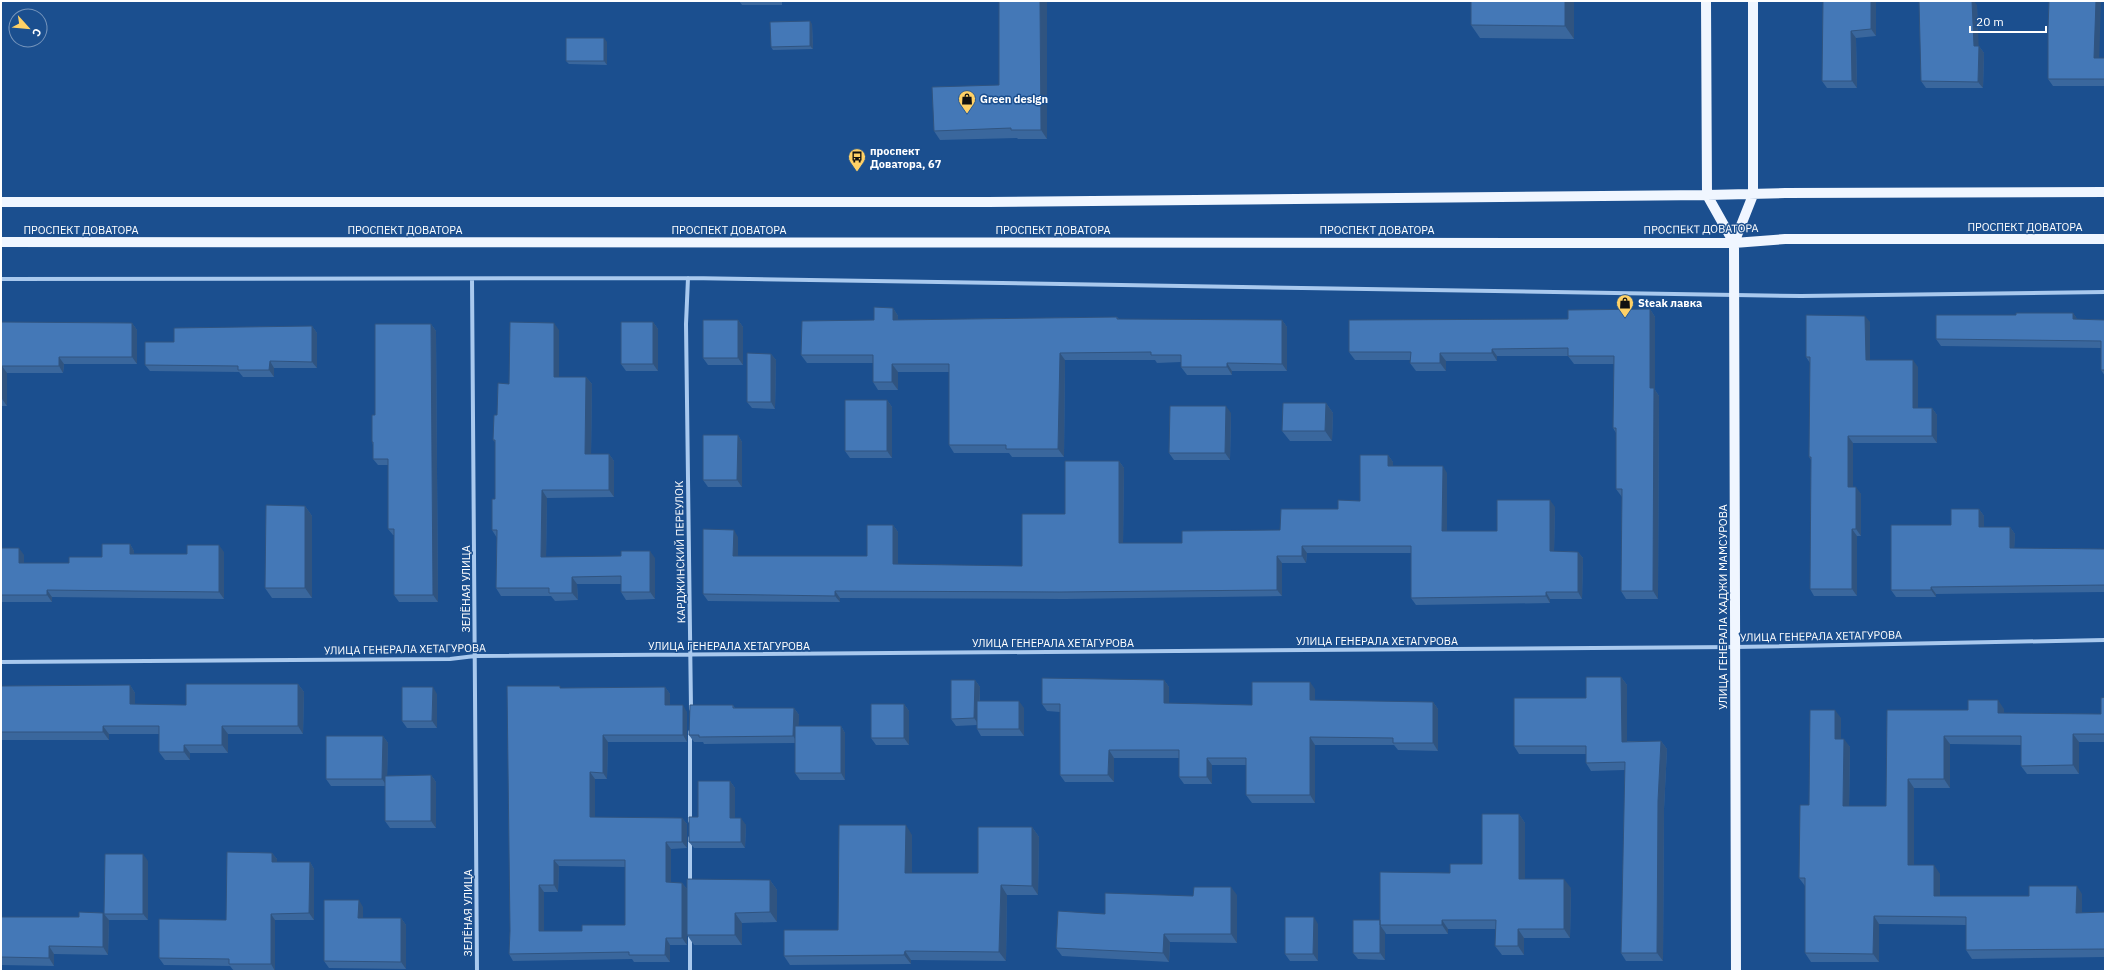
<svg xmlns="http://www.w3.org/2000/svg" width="2106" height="972" font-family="'IBM Plex Sans',sans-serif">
	<rect width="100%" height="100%" fill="#1b4f8f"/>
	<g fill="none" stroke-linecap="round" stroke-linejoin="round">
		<!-- street -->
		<path stroke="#a9c9ee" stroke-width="4" d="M688 278 686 324 691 709
			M1 279 688 278 1801 296 2105 292
			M472 279 477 971
			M1 662 450 659 475 656 1734 647 2105 640
			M690 821V732
			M690 883V838
			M690 971V936"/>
		<!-- primary -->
		<path stroke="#f0f6ff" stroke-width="10" d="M1706 1 1707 195 1734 243
			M1 202H988L1707 195 1785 193 2105 192
			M1 242 1734 243 1785 239H2105
			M1736 971 1734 243 1753 195V1"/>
	</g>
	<!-- wall -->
	<path fill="#3a679d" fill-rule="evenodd" d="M739 1H782V5H742Z
		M999 1H1047V139H1018L1017 138 940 140 934 131 999 85Z
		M1471 1H1574V39L1480 38 1471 25Z
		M1823 1H1876V36L1856 38 1857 88H1827L1822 81Z
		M1977 5 1978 46H1979L1984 53 1983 88H1926L1921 81Z
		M812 24 813 49 773 50 771 47Z
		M607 42V65L569 64 566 61Z
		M2099 58H2105V86H2053L2048 79Z
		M893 308 898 316V320L1117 317 1119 319 1282 320 1287 327V371H1232V375H1187L1181 367V362L1157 363 1155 360H1065L1064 457H1012L1009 453H954L949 445V372H898V390H878L873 382V363H807L801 355 874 320Z
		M1650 309 1655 317V390L1659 396 1658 599H1626L1621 591 1622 497 1616 489V433L1613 428 1614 364H1574L1568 356H1497V361H1446V371H1416L1410 363V360H1355L1349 352 1568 319Z
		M2073 313 2077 319 2105 320V376L2101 370V348L1941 346 1936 339 2016 315Z
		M738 320 743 327V365H708L703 358Z
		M1 322 132 323 137 330V364H64L63 373H7V406H1Z
		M653 322 658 329V371H626L621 364Z
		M1870 322V360L1918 367V408H1932L1937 415V443H1853V487L1861 494V536H1857V596H1814L1810 589 1811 460 1809 457 1810 363 1806 357Z
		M431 324 436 331 438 602H399L394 595V535H393L388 529V465H378L373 459V445L372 442 375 415Z
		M312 326 317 333V368H274V377H243L239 372 150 371 145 365 174 342Z
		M559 330V377H586L592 384 591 454H609L614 461V497L547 498 546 557 655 558V599L626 600 621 592V584H577L578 600 555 601 551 596H501L496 588 497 538 492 530 495 499V442L493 440 509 384Z
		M771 354 776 360 775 409 752 408 747 402Z
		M887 400 892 407V458H850L845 451Z
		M1326 403 1333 413 1332 441H1290L1282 431Z
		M1231 413 1230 460H1174L1169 453Z
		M738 435 742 442V487H708L703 480Z
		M1388 455 1393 462V466L1447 473V531H1497L1555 507 1554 551 1578 552 1583 558 1582 599H1550V603L1416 605 1411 598V553H1307L1306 563H1282V596L1065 599 840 598V602L708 601 703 594 738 537V556H867L893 525 898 532V564L1022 566 1065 514 1119 461 1124 468 1123 543H1182L1280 530 1338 509 1360 501Z
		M305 506 312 516V598H272L265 588Z
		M1979 509 1984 516V527H2010L2015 534 2014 548 2105 549V592L1936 594V597H1896L1891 590 1951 525Z
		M130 544 134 551V554H187L224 552V599L52 597V602H1V548L24 555V563H69L102 557Z
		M1621 677 1627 685V741H1661L1667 749 1664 809 1663 961H1626L1621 953 1625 770 1591 771 1586 763V754H1519L1514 746Z
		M975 680 980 687V701L1024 708V736H981L977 729V725L956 726 951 719Z
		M1164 680 1169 687V703L1252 705 1315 689V701L1433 702 1438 709V751L1398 750 1394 745H1315V803H1252L1246 795V765H1212V784H1184L1179 777V758H1114V782H1065L1060 775V712L1047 711 1042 704Z
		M298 684 304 692 303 734H228V753H190V760H165L159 752V734H109V740H1V686L130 685 135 693V704L186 705Z
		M665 687 670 694V705L687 712V742H608L607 779H595V817L682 818 687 824V848L671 849V883H682L687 889 770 880 777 890V922L742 923V945H694L687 935V945H670V962H634L632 959 513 961 509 954 510 931 561 688ZM559 866 625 867V925L582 931H544V892H558Z
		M437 694V728H407L402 721Z
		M2105 697V742H2079V774H2027L2021 766V745L1950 744V788H1914V865L1940 874V896H2029L2082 894V913L2105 912V957L1972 959 1966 950V925L1879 924V962H1811L1805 953V886L1799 878 1809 805 1841 718V739L1850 747 1849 806H1886L1887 710H1968L2004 709V714H2101Z
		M904 704 909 711V745H876L871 738Z
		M733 705 735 708H794L799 715 798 726H841L845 733V780H800L795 773V743L704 744 703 742H694L689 735Z
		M383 736 388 743 387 776 431 775 436 782V828H390L385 821V786H331L326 779Z
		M730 781 735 788V818L746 825 745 848H694L689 842 698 817Z
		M1519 814 1525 823V879L1571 888 1570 938H1524V955H1502L1495 946 1496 929H1448V934H1386L1385 932V960L1358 959 1353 953 1380 920 1450 873 1482 864Z
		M1032 827 1039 837 1038 895H1007L1006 961 911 960V964L790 965 784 956 838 930 912 835V873H978Z
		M272 853 277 859V862H310L314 869V920H275V971H234L230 966 164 965 159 958 226 920Z
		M148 861V920H109L104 914Z
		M1237 895V943L1170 942 1169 962 1062 956 1056 948 1105 914 1193 896Z
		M363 907V918H401L406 925V969L329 968 324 961Z
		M103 913 109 920 108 955 54 954V966L1 965V917H79Z
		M1318 924V961H1290L1285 954Z"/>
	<!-- shaded-wall -->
	<path fill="#305480" d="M1040 1H1047V139L1041 130Z
		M1565 1H1574V39L1565 26Z
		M1871 1H1876V36L1871 29Z
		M1970 1H1974L1977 5 1979 53 1974 46Z
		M2096 1H2101L2099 64 2094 58Z
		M810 21 812 24 813 49 810 46Z
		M1851 31 1856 38 1857 88 1852 81Z
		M604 38 607 42V65L604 61Z
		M1979 46 1984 53 1983 88 1978 82Z
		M893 308 898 316V328L893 320Z
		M1650 309 1655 317V390L1659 396 1658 599 1653 591 1650 388Z
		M2073 313 2078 320 2073 319Z
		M1865 316 1870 322V367L1866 360Z
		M738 320 743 327V365L738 358Z
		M1282 320 1287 327V371L1282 364Z
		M653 322 658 329V371L653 364Z
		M132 323 137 330V364L132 357Z
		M554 323 559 330V384L554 377Z
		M431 324 436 331 438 602 433 595Z
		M312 326 317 333V368L312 362Z
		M1492 349 1497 356V361L1492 353Z
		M1060 353 1065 360 1064 457 1058 449Z
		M1440 353 1446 361V371L1440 363Z
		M771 354 776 360 775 409 771 402Z
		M59 357 64 364 63 373 59 366Z
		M1913 360 1918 367V415L1913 408Z
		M270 361 274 368V377L269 370Z
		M1227 363 1232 371V375L1227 367Z
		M892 364 898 372V390L892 382Z
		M2 366 7 373V406L2 399Z
		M586 377 592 384 591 462 585 454Z
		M887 400 892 407V458L887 451Z
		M1326 403 1333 413 1332 441 1325 431Z
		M1226 406 1231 413 1230 460 1225 453Z
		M1932 408 1937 415V443L1932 436Z
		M738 435 742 442V487L737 480Z
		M1848 436 1853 443V494L1848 487Z
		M609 454 614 461V497L609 490Z
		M1388 455 1393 462V473L1388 466Z
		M1119 461 1124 468 1123 550 1119 543Z
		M1443 466 1447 473V538L1442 531Z
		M1856 487 1861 494V536L1856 529Z
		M542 490 547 498 546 565 541 557Z
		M1550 500 1555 507 1554 558 1550 551Z
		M305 506 312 516V598L305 588Z
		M1979 509 1984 516V534L1979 527Z
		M893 525 898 532V571L893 564Z
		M2010 527 2015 534 2014 555 2010 548Z
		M1852 529 1857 536V596L1852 589Z
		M734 530 738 537V563L733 556Z
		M130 544 134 551V561L130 554Z
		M219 545 224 552V599L219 592Z
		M1302 546 1307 553 1306 563 1302 556Z
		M19 548 24 555V570L19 563Z
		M650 551 655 558V599L650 592Z
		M1578 552 1583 558 1582 599 1578 592Z
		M1277 556 1282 563V596L1277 590Z
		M572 577 577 584 578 600 572 593Z
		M1931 587 1936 594V597L1931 590Z
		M47 590 52 597V602L47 595Z
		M835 591 840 598V602L835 596Z
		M1546 592 1550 599V603L1546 596Z
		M1621 677 1627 685V750L1622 742Z
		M975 680 980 687 979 725 974 718Z
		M1164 680 1169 687V710L1164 703Z
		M1310 682 1315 689V708L1310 700Z
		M298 684 304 692 303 734 298 726Z
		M130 685 135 693V712L130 704Z
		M433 687 437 694V728L432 721Z
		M665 687 670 694V712L665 705Z
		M1998 700 2004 709V722L1998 713Z
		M1019 701 1024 708V736L1019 729Z
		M1433 702 1438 709V751L1433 743Z
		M904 704 909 711V745L904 738Z
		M683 705 687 712V742L683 735Z
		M794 708 799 715 798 743 793 736Z
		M1835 710 1841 718V747L1835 739Z
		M103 726 109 734V740L103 732Z
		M222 726 228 734V753L222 745Z
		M841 726 845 733V780L841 773Z
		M2073 734 2079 742V774L2073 765Z
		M603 735 608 742 607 779 603 773Z
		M383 736 388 743 387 786 382 779Z
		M1944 736 1950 744V788L1944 779Z
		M1310 737 1315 745V803L1310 795Z
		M1844 739 1850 747 1849 814 1843 806Z
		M1661 741 1667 749 1664 809 1663 961 1657 953 1658 801Z
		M184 745 190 753V760L184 752Z
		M1109 750 1114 758V782L1108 775Z
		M1207 758 1212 765V784L1207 777Z
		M590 772 595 779V824L590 817Z
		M431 775 436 782V828L431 821Z
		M1908 779 1914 788V874L1908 865Z
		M730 781 735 788V825L730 818Z
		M1519 814 1525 823V888L1519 879Z
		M682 818 687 824V848L682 842Z
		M741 818 746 825 745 848 741 842Z
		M906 825 912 835V883L905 873Z
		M1032 827 1039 837 1038 895 1032 886Z
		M666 842 671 849V889L666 882Z
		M272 853 277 859V869L272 862Z
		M143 854 148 861V920L143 914Z
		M554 860 559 866 558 892 554 885Z
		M310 862 314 869V920L309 913Z
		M1934 865 1940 874V904L1934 896Z
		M1564 879 1571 888 1570 938 1564 929Z
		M770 880 777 890V922L770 912Z
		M682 883 687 889V945L682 938Z
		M539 885 544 892V937L539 931Z
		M1001 885 1007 895 1006 961 999 952Z
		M2077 886 2082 894V921L2076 913Z
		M1231 887 1237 895V943L1231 934Z
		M359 900 363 907V925L358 918Z
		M103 913 109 920 108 955 103 947Z
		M735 913 742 923V945L735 935Z
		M271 914 275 920V971L271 964Z
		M1874 916 1879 924V962L1873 954Z
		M1314 917 1318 924V961L1313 954Z
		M401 918 406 925V969L401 962Z
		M1442 920 1448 929V934L1442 925Z
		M1380 925 1385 932V960L1380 953Z
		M1518 929 1524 938V955L1518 946Z
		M1164 934 1170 942 1169 962 1163 953Z
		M666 938 670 945V962L665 955Z
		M49 946 54 954V966L49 958Z
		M905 951 911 960V964L904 955Z"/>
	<!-- building -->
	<path fill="#4478b7" stroke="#305480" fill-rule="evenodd" d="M999 1H1040L1041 130H1011V128L934 131 932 87 999 85Z
		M1471 1H1565V26L1471 25Z
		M1823 1H1871V29L1851 31 1852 81H1822Z
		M1919 1H1972L1974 46H1979L1978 82 1921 81Z
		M2049 1H2096L2094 58H2105V79H2048V29Z
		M810 21V46L771 47 770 22Z
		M566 38H604V61H566Z
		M874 307 893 308V320L1117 317V319L1282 320V364L1227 363V367H1181V355H1151V352L1060 353 1058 449H1006V445H949V364H892V382H873V355H801L802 321 874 320Z
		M1650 309V388H1654L1653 591H1621L1622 489H1616V428H1613L1614 356H1568V348L1492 349V353H1440V363H1410L1411 352H1349V320L1568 319V310Z
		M2016 313H2073V319L2105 320V370H2101V341L1936 339V315H2016Z
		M1806 315 1865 316 1866 360H1913V408H1932V436H1848V487H1856V529H1852V589H1810L1811 457H1809L1810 357H1806Z
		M703 320H738V358H703Z
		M1 322 132 323V357H59V366H2V399H1Z
		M510 322 554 323V377H586L585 454H609V490H542L541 557 621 556V551H650V592H621V576L572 577V593H549V588H496L497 530H492V499H495V440H493L494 415H497L498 383 509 384Z
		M621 322H653V364H621Z
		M375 324H431L433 595H394V529H388V459H373V442H372V415H375Z
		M312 326V362L270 361 269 370H238V366L145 365V342H174V328Z
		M747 353 771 354V402H747Z
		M845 400H887V451H845Z
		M1283 403H1326L1325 431H1282Z
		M1170 406H1226L1225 453H1169Z
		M703 435H738L737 480H703Z
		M1360 455H1388V466H1443L1442 531H1497V500H1550V551L1578 552V592H1546V596L1411 598V546H1302V556H1277V590L1060 592 835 591V596L703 594V529L734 530 733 556H867V525H893V564L1022 566V514H1065V461H1119V543H1182V531L1280 530 1281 509H1338V500L1360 501Z
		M266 505 305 506V588H265Z
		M1951 509H1979V527H2010V548L2105 549V585L1931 587V590H1891V525H1951Z
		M102 544H130V554H187V545H219V592L47 590V595H1V548H19V563H69V557H102Z
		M1586 677H1621L1622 742 1661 741 1658 801 1657 953H1621L1625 762 1586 763V746H1514V698H1586Z
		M1042 678 1164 680V703L1252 705V682H1310V700L1433 702V743H1393V738L1310 737V795H1246V758H1207V777H1179V750H1109L1108 775H1060V704H1042Z
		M951 680H975L974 718 951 719Z
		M186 684H298V726H222V745H184V752H159V726H103V732H1V686L130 685V704L186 705Z
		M507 686H560V688L665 687V705H683V735H603V773L590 772V817L682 818V842H666V882L682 883V938H666L665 955H629V952L509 954 510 931ZM554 860H625V925H582V931H539V885H554Z
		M402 687H433L432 721H402Z
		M2105 697V734H2073V765L2021 766V736H1944V779H1908V865H1934V896H2029V886H2077L2076 913 2105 912V949L1966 950V917L1874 916 1873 954 1805 953V878H1799L1800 805H1809L1810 710H1835V739H1844L1843 806H1886L1887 710H1968V700H1998V713L2101 714V698Z
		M977 701H1019V729H977Z
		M871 704H904V738H871Z
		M690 705H733V708H794L793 736 699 737V735H689Z
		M795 726H841V773H795Z
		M326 736H383L382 779H326Z
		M431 775V821H385V776Z
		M698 781H730V818H741V842H689V817H698Z
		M1482 814H1519V879H1564V929H1518V946H1495L1496 920H1442V925H1380V872L1450 873V864H1482Z
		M839 825H906L905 873H978V827H1032V886L1001 885 999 952 905 951 904 955 784 956V930H838Z
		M227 852 272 853V862H310L309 913 271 914V964H229V959L159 958V919L226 920Z
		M105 854H143V914H104Z
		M687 879 770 880V912L735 913V935H687Z
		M1194 887H1231V934H1164L1163 953 1056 948 1058 911 1105 914V893L1193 896Z
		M324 900H359L358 918H401V962L324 961Z
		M79 912 103 913V947L49 946V958L1 957V917H79Z
		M1285 917H1314L1313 954H1285Z
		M1353 920H1380V953H1353Z"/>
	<!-- icons -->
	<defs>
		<g id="shop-pin" transform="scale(0.9)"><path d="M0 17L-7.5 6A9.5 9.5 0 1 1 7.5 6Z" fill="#ffd166" stroke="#1b4f8f"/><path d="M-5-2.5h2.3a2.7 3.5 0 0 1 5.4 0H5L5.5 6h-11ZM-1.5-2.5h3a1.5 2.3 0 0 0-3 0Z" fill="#111"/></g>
		<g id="bus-pin" transform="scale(0.9)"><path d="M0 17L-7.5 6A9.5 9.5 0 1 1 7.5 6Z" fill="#ffd166" stroke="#1b4f8f"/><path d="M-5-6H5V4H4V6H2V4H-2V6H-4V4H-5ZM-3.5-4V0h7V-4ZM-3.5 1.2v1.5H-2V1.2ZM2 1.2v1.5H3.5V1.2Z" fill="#111"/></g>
	</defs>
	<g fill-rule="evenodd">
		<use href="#shop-pin" x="967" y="99"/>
		<use href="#bus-pin" x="857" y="157"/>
		<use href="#shop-pin" x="1625" y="303"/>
	</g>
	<g text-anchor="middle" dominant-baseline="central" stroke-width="3" stroke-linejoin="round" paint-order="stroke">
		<!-- poi labels -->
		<g font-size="11" font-weight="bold" fill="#fff" stroke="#1b4f8f" text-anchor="start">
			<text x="980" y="99">Green design</text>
			<text x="870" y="151">проспект<tspan x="870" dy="13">Доватора, 67</tspan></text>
			<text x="1638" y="303">Steak лавка</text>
		</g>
		<!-- street labels -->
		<g font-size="11" fill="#fff" stroke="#1b4f8f">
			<text x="2025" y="227">ПРОСПЕКТ ДОВАТОРА</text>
			<text transform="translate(1701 229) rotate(-1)">ПРОСПЕКТ ДОВАТОРА</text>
			<text x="81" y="230">ПРОСПЕКТ ДОВАТОРА</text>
			<text x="405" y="230">ПРОСПЕКТ ДОВАТОРА</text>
			<text x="729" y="230">ПРОСПЕКТ ДОВАТОРА</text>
			<text x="1053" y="230">ПРОСПЕКТ ДОВАТОРА</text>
			<text x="1377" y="230">ПРОСПЕКТ ДОВАТОРА</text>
			<text transform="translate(680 552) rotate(-91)">КАРДЖИНСКИЙ ПЕРЕУЛОК</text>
			<text transform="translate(466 589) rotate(-90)">ЗЕЛЁНАЯ УЛИЦА</text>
			<text transform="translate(1723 607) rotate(-90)">УЛИЦА ГЕНЕРАЛА ХАДЖИ МАМСУРОВА</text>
			<text transform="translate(1821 636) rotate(-1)">УЛИЦА ГЕНЕРАЛА ХЕТАГУРОВА</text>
			<text x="1377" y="641">УЛИЦА ГЕНЕРАЛА ХЕТАГУРОВА</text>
			<text x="1053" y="643">УЛИЦА ГЕНЕРАЛА ХЕТАГУРОВА</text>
			<text x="729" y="646">УЛИЦА ГЕНЕРАЛА ХЕТАГУРОВА</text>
			<text transform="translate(405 649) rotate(-1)">УЛИЦА ГЕНЕРАЛА ХЕТАГУРОВА</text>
			<text transform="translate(468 913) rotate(-90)">ЗЕЛЁНАЯ УЛИЦА</text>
		</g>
	</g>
	<!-- border -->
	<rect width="2106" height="972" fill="none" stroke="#ffffff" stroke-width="4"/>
	<!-- north arrow -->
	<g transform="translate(28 28) rotate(117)"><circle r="19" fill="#1b4f8f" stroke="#7695bc"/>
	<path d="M0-3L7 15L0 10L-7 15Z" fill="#ffd166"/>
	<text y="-6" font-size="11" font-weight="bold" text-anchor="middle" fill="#ffffff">С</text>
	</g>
	<!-- scale -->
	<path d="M1970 26v6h76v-6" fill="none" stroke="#ffffff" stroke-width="2"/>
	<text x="1976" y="26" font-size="12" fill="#ffffff" stroke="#1b4f8f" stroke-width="3" paint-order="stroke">20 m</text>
</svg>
